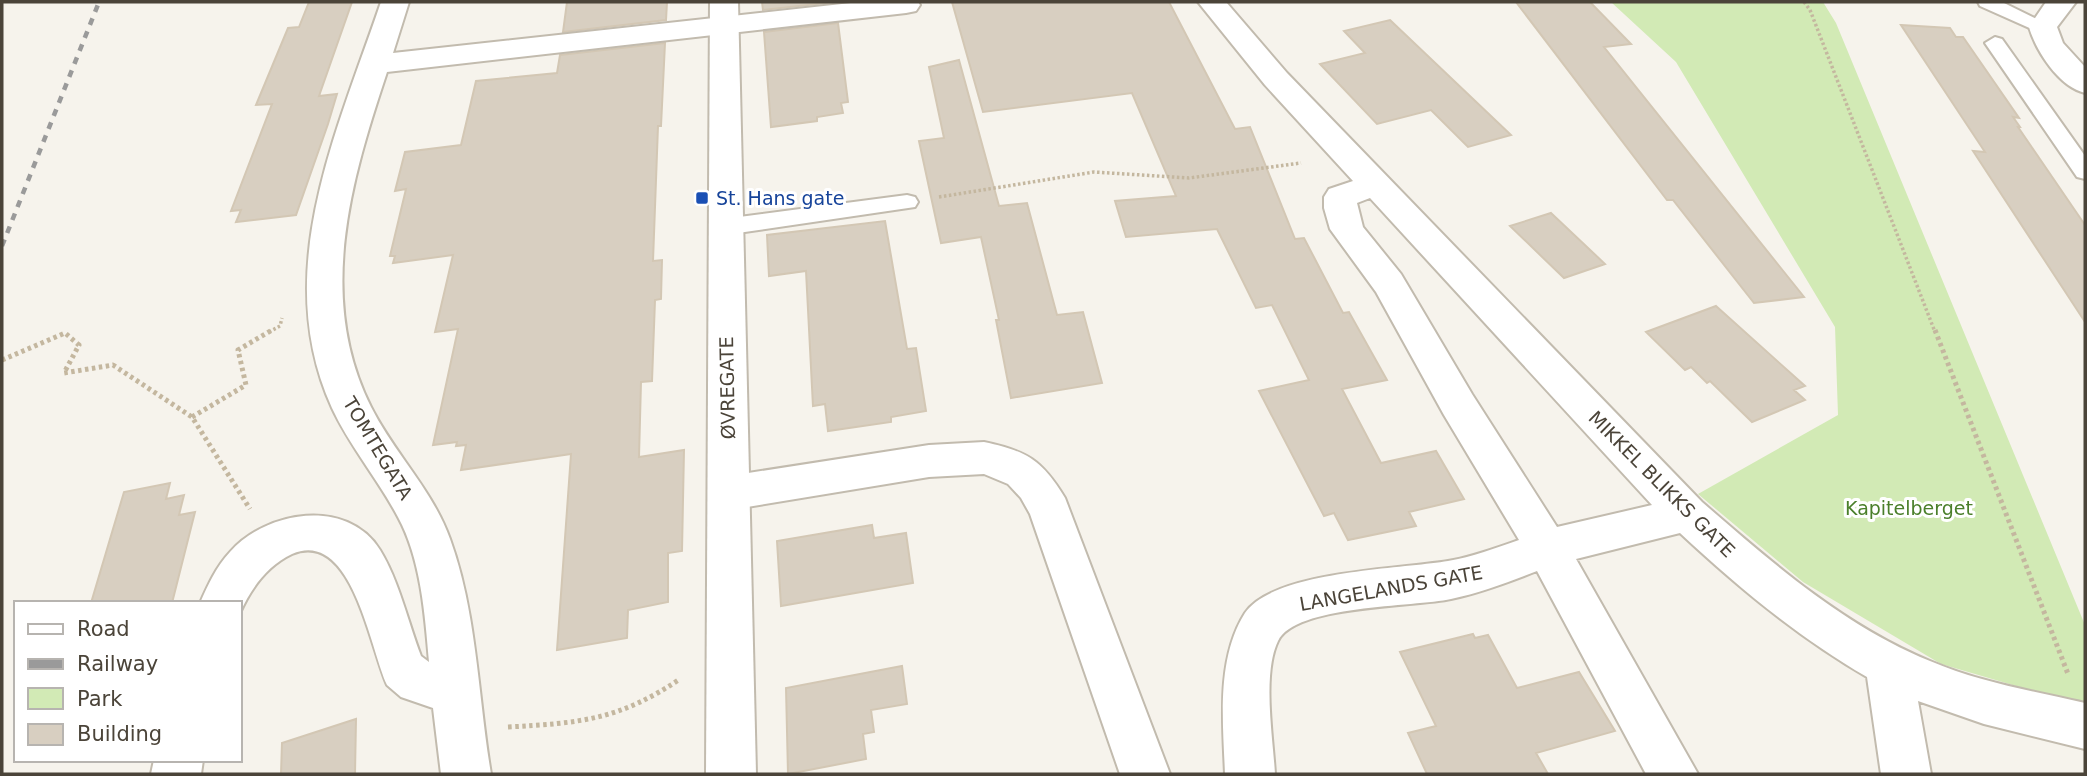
<svg xmlns="http://www.w3.org/2000/svg" width="2087" height="776" font-family="'DejaVu Sans',sans-serif">
	<rect width="100%" height="100%" fill="#f6f3ec"/>
	<!-- green -->
	<path fill="#d2eab5" d="M1611 2H1823L1836 23 2085 625V706L1941 664 1803 582 1698 494 1838 415 1835 327 1676 62Z"/>
	<!-- building -->
	<path fill="#d8cfc1" stroke="#d3c7b4" stroke-width="2" d="M309 2H352L319 96 337 94 328 124 296 215 236 222 241 210 231 211 272 104 256 105 288 28 299 27Z
		M567 2H667L666 20 563 32Z
		M762 2H835L763 10Z
		M952 2H1169L1235 129 1250 127 1295 239 1304 238 1343 313 1349 312 1387 380 1342 389 1381 463 1436 451 1464 499 1409 512 1416 526 1348 540 1334 513 1324 516 1259 391 1309 380 1272 305 1256 308 1217 229 1126 237 1115 201 1176 196 1132 93 983 112Z
		M1516 2H1590L1631 44 1604 47 1804 297 1754 303 1673 200H1667Z
		M1390 20 1511 135 1468 147 1431 110 1377 124 1320 64 1365 53 1344 31Z
		M838 23 848 102 841 103 843 113 817 117V121L771 127 764 32Z
		M1901 25 1950 28 1956 37H1963L2019 118 2013 117 2020 127H2018L2085 225V322L1973 151 1985 152Z
		M665 43 661 126H658L653 261 662 260 661 299 655 300 652 381 641 382 639 457 684 450 682 551 668 553V602L628 610 627 638 557 650 571 454 461 470 466 445 456 446 457 442 433 445 458 329 435 332 453 255 393 263 395 256H390L406 189 395 191 405 152 461 145 476 81 557 73 560 55Z
		M959 60 999 206 1027 203 1057 315 1083 312 1102 383 1011 398 996 320H999L981 237 941 243 919 141 944 138 929 67Z
		M1551 213 1605 264 1564 278 1510 226Z
		M885 221 907 349 916 348 926 411 891 417V422L828 431 825 404 813 406 806 271 769 276 767 235Z
		M1716 306 1805 386 1794 390 1805 400 1752 422 1710 381 1707 383 1691 367 1685 370 1646 332Z
		M170 483 166 499 184 495 179 515 195 512 172 603H91L124 492Z
		M872 525 874 538 906 533 913 583 781 606 777 541Z
		M1473 634 1475 638 1488 635 1517 688 1579 672 1615 731 1536 753 1548 774H1427L1408 733 1436 726 1400 652Z
		M902 666 907 704 871 710 874 732 863 734 866 759 788 774 786 688Z
		M356 719 355 774H281L282 743Z"/>
	<g fill="none" stroke-linecap="round" stroke-linejoin="round">
		<!-- service casing -->
		<g stroke="#c2bbae" stroke-width="4">
			<path id="service" d="M1978 2H2002L2053 27 2043 33 2036 31 1980 6Z
				M1995 37 2002 39 2085 156V179L2077 177 1985 43Z
				M907 195 915 197 918 202 915 207 724 235 716 233 712 227 716 221 724 219Z"/>
		</g>
		<!-- minor casing -->
		<g stroke="#c2bbae" stroke-width="4">
			<path id="minor" d="M381 2H409L393 53 860 2H918L920 5 916 11 906 13 387 72C351 180 316 298 371 407 394 453 432 489 450 539 477 613 478 697 491 774H441L433 708 401 697 387 685C370 648 352 528 292 554 267 566 251 588 240 613V603H200C208 585 216 567 230 552 266 511 347 497 380 550 399 581 408 622 421 656L429 662C425 615 421 559 398 517 378 479 350 447 332 408 270 272 337 132 381 2Z
				M1198 2H1226L1287 73 1702 502C1771 562 1844 626 1930 661 1979 682 2033 691 2085 703V749L1984 724 1918 701 1931 774H1881L1867 677C1798 637 1738 587 1680 533L1576 559 1698 774H1646L1537 571C1509 582 1480 593 1451 599 1414 607 1295 605 1278 641 1262 674 1273 738 1275 774H1225C1223 722 1216 659 1245 613 1273 571 1401 569 1448 561 1472 557 1496 548 1519 540L1444 415 1376 292 1330 229 1324 208V197L1329 189 1353 181 1265 85ZM1370 198 1652 505 1557 527 1472 394 1401 274 1363 227 1357 203Z
				M2046 2H2076L2057 27 2063 43 2085 67V93C2059 87 2036 51 2029 27Z
				M984 442C1027 451 1042 460 1065 498L1170 774H1120L1030 514 1021 498 1008 484 984 474 929 477 729 510 714 505 708 493 714 481 729 476 929 445Z
				M154 760H203L201 774H151Z"/>
		</g>
		<!-- tertiary casing -->
		<g stroke="#c2bbae" stroke-width="4">
			<path id="tertiary" d="M710 2H738L756 774H706Z"/>
		</g>
		<!-- path-far1 -->
		<path stroke="#c4b79f" stroke-width="3.5" stroke-dasharray="2.5 2.5" stroke-linecap="butt" d="M1804 2 1810 10 1935 332
			M939 197 1094 172 1189 178 1301 163
			M269 332 280 326 282 318"/>
		<!-- path -->
		<path stroke="#c4b79f" stroke-width="5" stroke-dasharray="3.5 3.5" stroke-linecap="butt" d="M1935 330 2068 674
			M2 360 65 333 79 345 64 373 113 365 192 417 250 509
			M192 417 246 385 238 350 272 330
			M508 727C580 723 619 720 680 679"/>
		<!-- service -->
		<use href="#service" fill="#fff" fill-rule="evenodd"/>
		<!-- minor -->
		<use href="#minor" fill="#fff" fill-rule="evenodd"/>
		<!-- tertiary -->
		<use href="#tertiary" fill="#fff" fill-rule="evenodd"/>
		<!-- rail -->
		<path stroke="#9a9a9a" stroke-width="4.5" stroke-dasharray="7 7" stroke-linecap="butt" d="M2 246 99 2"/>
	</g>
	<!-- markers -->
	<rect fill="#1a4fb4" stroke="#fff" stroke-width="2.5" x="695" y="191" width="14" height="14" rx="3.5"/>
	<g text-anchor="middle" dominant-baseline="central" stroke-width="6" stroke-linejoin="round" paint-order="stroke">
		<!-- transit labels -->
		<g font-size="19" fill="#164399" stroke="#fff" text-anchor="start">
			<text x="716" y="198">St. Hans gate</text>
		</g>
		<!-- street labels -->
		<g font-size="19" fill="#4b4439" stroke="#fff">
			<text transform="translate(727 388) rotate(-91)">ØVREGATE</text>
			<text transform="translate(378 448) rotate(59)">TOMTEGATA</text>
			<text transform="translate(1662 484) rotate(45)">MIKKEL BLIKKS GATE</text>
			<text transform="translate(1391 588) rotate(-10)">LANGELANDS GATE</text>
		</g>
		<!-- park labels -->
		<g font-size="19" fill="#4a7f2a" stroke="#fff">
			<text x="1909" y="508">Kapitelberget</text>
		</g>
	</g>
	<!-- border -->
	<rect width="2087" height="776" fill="none" stroke="#4b4439" stroke-width="7"/>
	<!-- legend -->
	<rect x="14" y="601" width="228" height="161" fill="#ffffff" stroke="#b7b4b0" stroke-width="2"/>
	<rect x="28" y="624" width="35" height="10" fill="#ffffff" stroke="#b7b4b0" stroke-width="2"/>
	<text x="77" y="636" font-size="21" fill="#4b4439">Road</text>
	<rect x="28" y="659" width="35" height="10" fill="#9a9a9a" stroke="#b7b4b0" stroke-width="2"/>
	<text x="77" y="671" font-size="21" fill="#4b4439">Railway</text>
	<rect x="28" y="688" width="35" height="21" fill="#d2eab5" stroke="#b7b4b0" stroke-width="2"/>
	<text x="77" y="706" font-size="21" fill="#4b4439">Park</text>
	<rect x="28" y="724" width="35" height="21" fill="#d8cfc1" stroke="#b7b4b0" stroke-width="2"/>
	<text x="77" y="741" font-size="21" fill="#4b4439">Building</text>
</svg>
